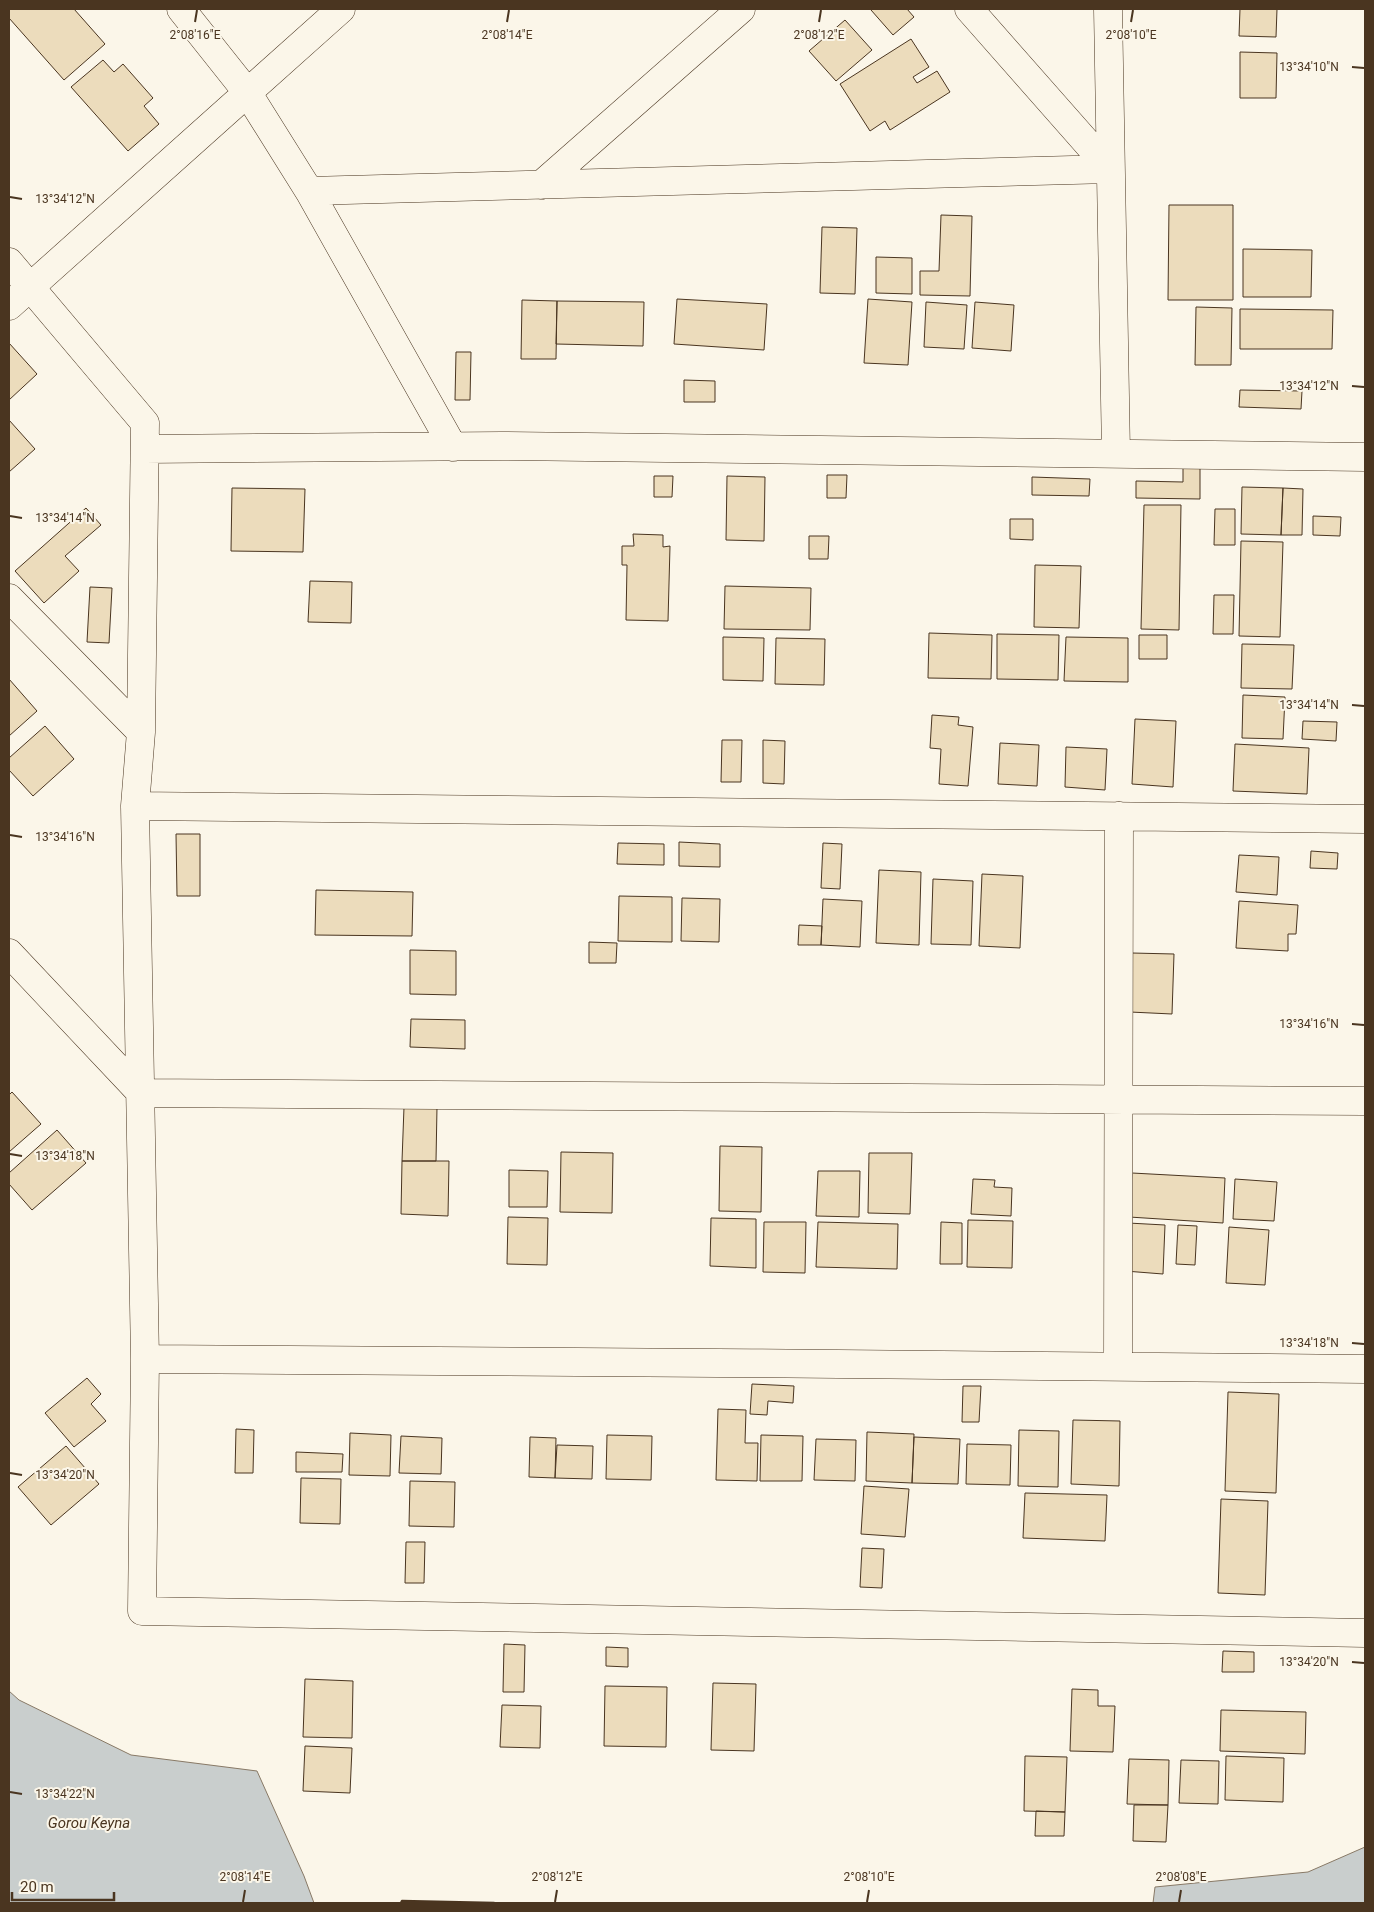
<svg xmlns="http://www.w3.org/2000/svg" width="1374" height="1912" font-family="Roboto,sans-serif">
	<rect width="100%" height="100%" fill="#fbf6e9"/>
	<!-- water -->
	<path fill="#c9cecd" stroke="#887966" d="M9 1691 19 1700 131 1755 257 1771 304 1876 314 1903H9Z
		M1365 1847V1903H1153L1155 1887 1308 1872Z"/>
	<!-- building -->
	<path fill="#ecdcbc" stroke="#4a3520" d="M9 9H74L105 44 64 80 9 18Z
		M872 9H907L914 17 893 35 871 10Z
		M1240 9H1277L1276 37 1239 36Z
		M845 20 872 50 836 81 809 51Z
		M911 39 929 67 913 77 917 83 937 71 950 92 890 130 885 121 870 131 840 84Z
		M1240 52 1277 53 1276 98H1240Z
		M103 60 114 72 123 64 153 98 144 106 159 124 128 151 71 87Z
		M1169 205H1233V300H1168Z
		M941 215 972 216 970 296 920 295V271H939Z
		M822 227 857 228 855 294 820 293Z
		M1243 249 1312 250 1311 297H1243Z
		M876 257 912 258V294L876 293Z
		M677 299 767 304 764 350 674 344Z
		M868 299 912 302 908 365 864 363Z
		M522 300 557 301 556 359H521Z
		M557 301 644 302 643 346 556 344Z
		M926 302 967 305 964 349 924 347Z
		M975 302 1014 305 1011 351 972 348Z
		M1196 307 1232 308 1231 365H1195Z
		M1240 309 1333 310 1332 349H1240Z
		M9 343 37 374 9 400Z
		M456 352H471L470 400H455Z
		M684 380 715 381V402H684Z
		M1240 390 1302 391 1301 409 1239 407Z
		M9 420 35 449 9 472Z
		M1183 462H1200V499L1136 498V481L1183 482Z
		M827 475H847L846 498H827Z
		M654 476H673L672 497H654Z
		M727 476 765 477 764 541 726 540Z
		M1032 477 1090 479 1089 496 1032 495Z
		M1242 487 1283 488 1281 535 1241 534Z
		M232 488 305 489 303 552 231 551Z
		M1283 488 1303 489 1302 535H1281Z
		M1144 505H1181L1179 630 1141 629Z
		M86 508 101 525 65 556 79 571 44 603 15 571Z
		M1215 509H1235V545H1214Z
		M1313 516 1341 517 1340 536 1313 535Z
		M1010 519H1033V540L1010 539Z
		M633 534 663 535V547L670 546 668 621 626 620 627 565H622V546H634Z
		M809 536H829L828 559H809Z
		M1241 541 1283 542 1280 637 1239 636Z
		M1035 565 1081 566 1079 628 1034 627Z
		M310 581 352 582 351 623 308 622Z
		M725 586 811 588 810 630 724 629Z
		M90 587 112 588 109 643 87 642Z
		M1214 595H1234L1233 634H1213Z
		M929 633 992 635 991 679 928 678Z
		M997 634 1059 635 1058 680 997 679Z
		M1139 635H1167V659H1139Z
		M723 637 764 638 763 681 723 680Z
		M1066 637 1128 638V682L1064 681Z
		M776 638 825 639 824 685 775 684Z
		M1242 644 1294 645 1292 689 1241 688Z
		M9 679 37 711 9 736Z
		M1243 695 1285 697 1283 739 1242 738Z
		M932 715 959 717 958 725 973 727 968 786 939 784 941 749 930 748Z
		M1135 719 1176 721 1173 787 1132 784Z
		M1303 721 1337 722 1336 741 1302 739Z
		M45 726 74 759 33 796 9 770V758Z
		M722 740H742L741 782H721Z
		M763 740 785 741 784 784 763 783Z
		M1000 743 1039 745 1037 786 998 784Z
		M1235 744 1309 748 1307 794 1233 791Z
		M1066 747 1107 749 1105 790 1065 787Z
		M176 834H200V896H177Z
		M679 842 720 844V867L679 866Z
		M618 843 664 844V865L617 864Z
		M823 843 842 844 840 889 821 888Z
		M1311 851 1338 853 1337 869 1310 868Z
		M1239 855 1279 857 1277 895 1236 892Z
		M879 870 921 872 919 945 876 943Z
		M982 874 1023 876 1020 948 979 946Z
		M933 879 973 881 971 945 931 944Z
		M316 890 413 892 412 936 315 935Z
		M619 896 672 897V942L618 941Z
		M682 898 720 899 719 942 681 941Z
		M823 899 862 901 860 947 821 945Z
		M1239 901 1298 905 1296 934H1288V951L1236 948Z
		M799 925 822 926 821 945H798Z
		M589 942 617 943 616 963H589Z
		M410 950 456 951V995L410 994Z
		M1132 953 1174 954 1172 1014 1130 1012Z
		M411 1019 465 1020V1049L410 1047Z
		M12 1092 41 1124 9 1152V1095Z
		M404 1107H437L436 1161H402Z
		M57 1130 86 1163 32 1210 9 1184V1173Z
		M720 1146 762 1147 761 1212 719 1211Z
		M561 1152 613 1153 612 1213 560 1212Z
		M869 1153H912L910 1214 868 1213Z
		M402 1161H449L448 1216 401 1214Z
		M509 1170 548 1171 547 1207H509Z
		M818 1171H860L859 1217 816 1216Z
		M1132 1173 1225 1178 1223 1223 1129 1217Z
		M973 1179 995 1180 994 1187 1012 1188 1011 1216 971 1214Z
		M1235 1179 1277 1182 1274 1221 1233 1219Z
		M508 1217 548 1218 547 1265 507 1264Z
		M711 1218 756 1219V1268L710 1266Z
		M968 1220 1013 1221 1012 1268 967 1267Z
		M764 1222H806L805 1273 763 1272Z
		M818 1222 898 1224 897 1269 816 1267Z
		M941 1222 962 1223V1264H940Z
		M1128 1223 1165 1225 1163 1274 1125 1271Z
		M1178 1225 1197 1226 1195 1265 1176 1264Z
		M1229 1227 1269 1230 1265 1285 1226 1283Z
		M87 1378 101 1394 91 1404 106 1421 74 1447 45 1413Z
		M752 1384 794 1386 793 1403 768 1401 767 1415 750 1414Z
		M963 1386H981L979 1422H962Z
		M1228 1392 1279 1394 1276 1493 1225 1491Z
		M718 1409 746 1410 745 1443H758L757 1481 716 1480Z
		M1073 1420 1120 1421 1119 1486 1071 1484Z
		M236 1429 254 1430 253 1473H235Z
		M1019 1430 1059 1431 1058 1487 1018 1486Z
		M867 1432 914 1434 912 1483 866 1481Z
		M350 1433 391 1435 390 1476 349 1475Z
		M607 1435 652 1436 651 1480 606 1479Z
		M761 1435 803 1436 802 1481H760Z
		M401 1436 442 1438 441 1474 399 1473Z
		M530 1437 556 1438 555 1478 529 1477Z
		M914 1437 960 1439 958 1484 912 1483Z
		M816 1439 856 1440 855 1481 814 1480Z
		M967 1444 1011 1445 1010 1485 966 1484Z
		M557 1445 593 1446 592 1479 555 1478Z
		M66 1446 99 1484 51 1525 18 1487Z
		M296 1452 343 1454 342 1472H296Z
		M301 1478 341 1479 340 1524 300 1523Z
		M410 1481 455 1482 454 1527 409 1526Z
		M864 1486 909 1489 905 1537 861 1534Z
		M1025 1493 1107 1495 1105 1541 1023 1538Z
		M1221 1499 1268 1501 1265 1595 1218 1593Z
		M406 1542H425L424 1583H405Z
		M862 1548 884 1549 882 1588 860 1587Z
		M504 1644 525 1645 524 1692H503Z
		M606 1647 628 1648V1667L606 1666Z
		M1223 1651 1254 1652V1672H1222Z
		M305 1679 353 1681 352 1738 303 1737Z
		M713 1683 756 1684 754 1751 711 1750Z
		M605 1686 667 1687 666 1747 604 1746Z
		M1072 1689 1098 1690V1706H1115L1113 1752 1070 1751Z
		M502 1705 541 1706 540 1748 500 1747Z
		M1221 1710 1306 1712 1305 1754 1220 1751Z
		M305 1746 352 1748 350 1793 303 1791Z
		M1025 1756 1067 1757 1065 1812 1024 1811Z
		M1226 1756 1284 1758 1283 1802 1225 1800Z
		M1129 1759 1169 1760 1168 1805 1127 1804Z
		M1181 1760 1219 1761 1218 1804 1179 1803Z
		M1134 1805H1168L1166 1842 1133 1841Z
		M1036 1811 1065 1812 1064 1836H1035Z"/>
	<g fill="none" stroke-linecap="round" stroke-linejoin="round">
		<!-- minor casing -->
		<g stroke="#4a3520" stroke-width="29">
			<path id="minor" d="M181 9 247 92 309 191 453 447
				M969 9 1110 169
				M1108 9 1116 453
				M541 185 741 9
				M309 191 1110 169
				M9 262 145 423 141 732 135 806 145 1359 142 1611 1365 1633
				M9 306 341 9
				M145 449 502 446 1365 457
				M9 598 141 732
				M135 806 1365 819
				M9 953 141 1093 1365 1101
				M145 1359C552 1363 958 1363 1365 1369
				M1118 1366 1119 816"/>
		</g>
		<!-- minor -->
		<use href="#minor" stroke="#fbf6e9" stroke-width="28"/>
		<!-- wall -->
		<path stroke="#4a3520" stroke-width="2.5" d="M401 1903 402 1901 494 1903"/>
	</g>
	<!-- ticks -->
	<path fill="none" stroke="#4a3520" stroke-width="2" d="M195 22 197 10M507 22 509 10M819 22 821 10M1131 22 1133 10M1352 67 1364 68M10 197 22 199M1352 386 1364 387M10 516 22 518M1352 705 1364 706M10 835 22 837M1352 1024 1364 1025M10 1154 22 1156M1352 1343 1364 1344M10 1473 22 1475M1352 1662 1364 1663M10 1792 22 1794M243 1902 245 1890M555 1902 557 1890M867 1902 869 1890M1179 1902 1181 1890"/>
	<g text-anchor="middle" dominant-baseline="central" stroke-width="4" stroke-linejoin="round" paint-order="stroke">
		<!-- water labels -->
		<g font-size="15" font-style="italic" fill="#4a3520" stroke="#fbf6e9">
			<text x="89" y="1823">Gorou Keyna</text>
		</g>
	</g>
	<g font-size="12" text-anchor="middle" fill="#4a3520" stroke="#fbf6e9" stroke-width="4" stroke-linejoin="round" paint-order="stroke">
		<text x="195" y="39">2°08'16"E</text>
		<text x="507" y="39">2°08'14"E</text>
		<text x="819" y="39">2°08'12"E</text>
		<text x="1131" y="39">2°08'10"E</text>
		<text x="1309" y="71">13°34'10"N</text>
		<text x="65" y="203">13°34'12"N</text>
		<text x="1309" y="390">13°34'12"N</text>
		<text x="65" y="522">13°34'14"N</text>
		<text x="1309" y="709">13°34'14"N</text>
		<text x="65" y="841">13°34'16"N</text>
		<text x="1309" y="1028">13°34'16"N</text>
		<text x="65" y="1160">13°34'18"N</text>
		<text x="1309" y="1347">13°34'18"N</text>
		<text x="65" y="1479">13°34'20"N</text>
		<text x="1309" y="1666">13°34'20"N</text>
		<text x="65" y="1798">13°34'22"N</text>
		<text x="245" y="1881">2°08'14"E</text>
		<text x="557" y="1881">2°08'12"E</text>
		<text x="869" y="1881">2°08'10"E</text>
		<text x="1181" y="1881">2°08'08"E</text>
	</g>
	<!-- border -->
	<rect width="1374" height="1912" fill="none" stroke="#4a3520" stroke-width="20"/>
	<!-- scale -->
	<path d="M12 1892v8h102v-8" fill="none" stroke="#4a3520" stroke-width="2.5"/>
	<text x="20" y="1892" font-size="15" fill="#4a3520" stroke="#fbf6e9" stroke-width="4" paint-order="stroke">20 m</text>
</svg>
